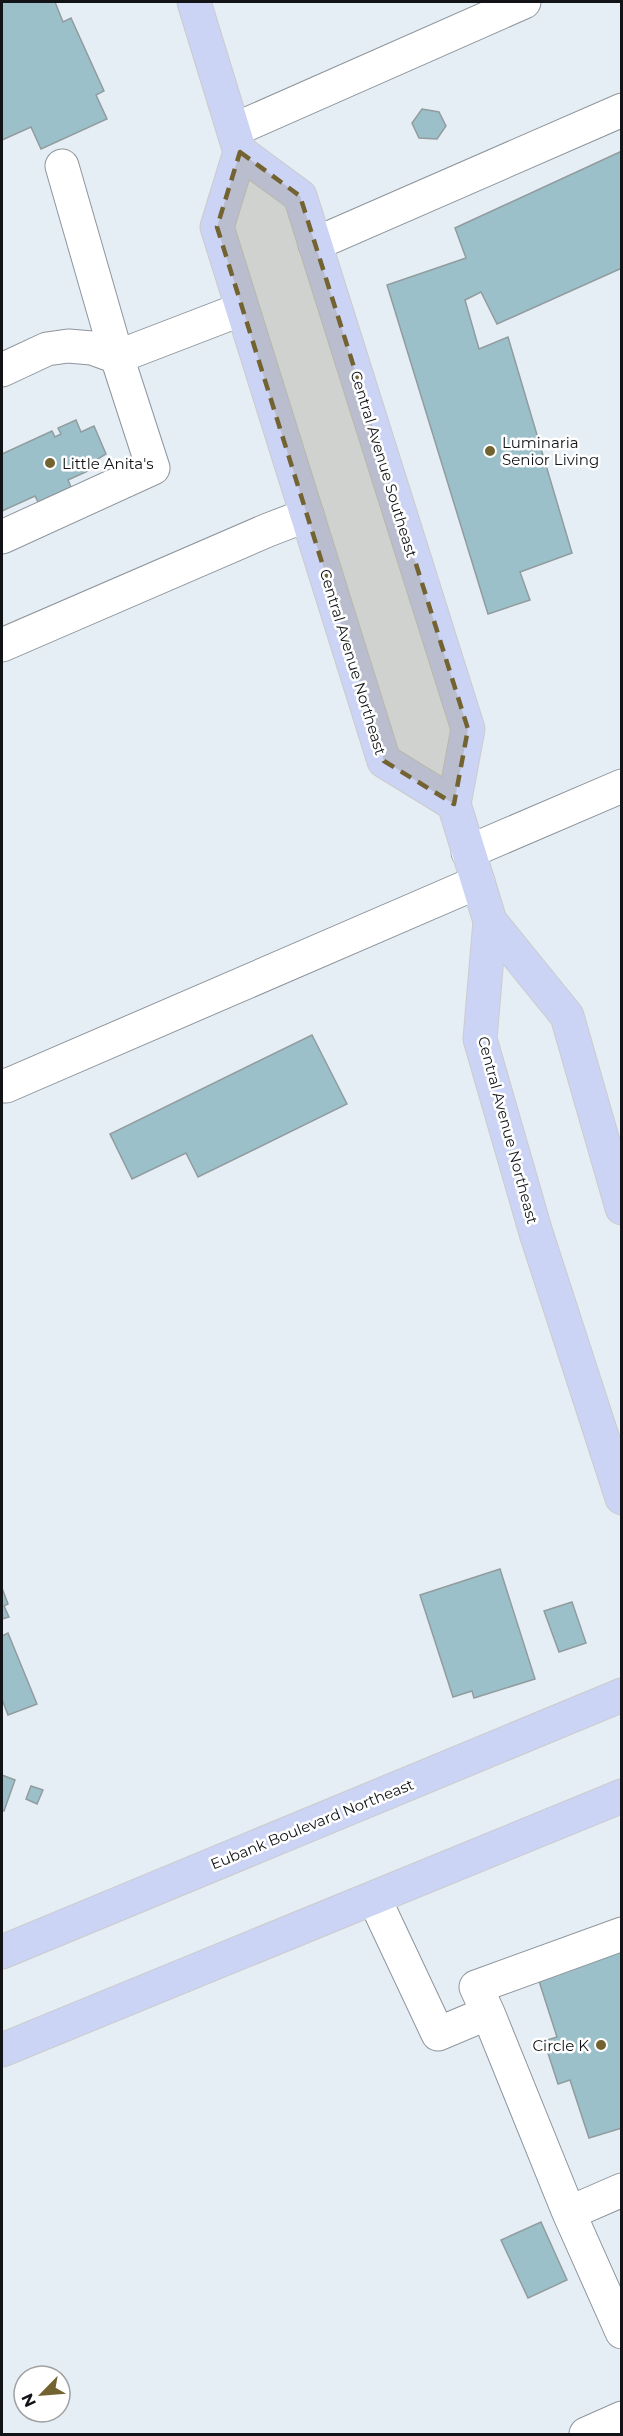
<svg xmlns="http://www.w3.org/2000/svg" width="623" height="2436" font-family="Montserrat,sans-serif">
	<rect width="100%" height="100%" fill="#e6eef5"/>
	<!-- building -->
	<path fill="#9bc0c9" stroke="#919c9e" stroke-width="1.5" d="M2 2H55L63 22 71 18 104 91 96 95 107 119 41 149 31 127 2 140Z
		M422 109 439 112 446 126 437 139 419 138 412 123Z
		M622 151V268L497 324 481 292 465 300 479 349 508 337 572 553 520 572 530 600 488 614 387 285 466 258 455 228Z
		M76 420 81 432 94 426 106 454 96 460 99 466 68 480 71 487 38 502 35 496 2 511V454L52 431 55 437 61 434 58 428Z
		M312 1035 347 1104 198 1177 186 1153 132 1179 110 1134Z
		M500 1569 535 1679 474 1698 472 1691 453 1697 420 1595Z
		M2 1588 8 1604 4 1606 9 1617 2 1619Z
		M572 1602 586 1643 559 1652 544 1611Z
		M8 1633 37 1704 8 1715 2 1699V1636Z
		M2 1775 15 1780 4 1811 2 1810Z
		M31 1786 43 1790 37 1804 26 1799Z
		M622 1951V2128L589 2138 570 2080 558 2084 544 2041 557 2037 538 1978Z
		M541 2222 567 2280 528 2298 501 2240Z"/>
	<g fill="none" stroke-linecap="round" stroke-linejoin="round">
		<!-- minor casing -->
		<g stroke="#8e959c" stroke-width="35">
			<path id="minor" d="M234 130 524 2
				M315 244 622 110
				M2 370 47 349 68 346 92 348 117 357 242 309
				M2 537 153 468 117 357 62 166
				M2 645 268 530 307 515
				M468 852 622 786
				M2 1085 6 1086 478 882
				M374 1898 438 2034 488 2013 569 2213
				M488 2013 476 1987 622 1934
				M622 2190 569 2213 622 2332
				M586 2434 622 2418"/>
		</g>
		<!-- major casing -->
		<g stroke="#cbcbcc" stroke-width="35">
			<path id="major" d="M194 2 240 152 217 227 384 761 454 804 490 921 480 1039 536 1233 622 1498
				M240 152 300 196 468 729 454 804
				M490 921 567 1016 622 1208
				M2 1952 622 1695
				M2 2050 622 1796"/>
		</g>
		<!-- minor -->
		<use href="#minor" stroke="#fff" stroke-width="33"/>
		<!-- major -->
		<use href="#major" stroke="#ccd4f6" stroke-width="33"/>
	</g>
	<!-- marked area -->
	<path fill="#736331" fill-opacity="0.2" stroke="#736331" stroke-width="4.5" stroke-dasharray="12 8" stroke-linejoin="round" d="M240 152 300 196 468 729 454 804 384 761 217 227Z"/>
	<!-- markers -->
	<g fill="#736331" stroke="#fff" stroke-width="2">
		<circle cx="490" cy="451" r="6"/>
		<circle cx="50" cy="463" r="6"/>
		<circle cx="601" cy="2045" r="6"/>
	</g>
	<g text-anchor="middle" dominant-baseline="central" stroke-width="5" stroke-linejoin="round" paint-order="stroke">
		<!-- poi labels -->
		<g font-size="15" fill="#111316" stroke="#fff" text-anchor="start">
			<text x="502" y="442">Luminaria<tspan x="502" dy="17">Senior Living</tspan></text>
			<text x="62" y="463">Little Anita's</text>
			<text x="589" y="2045" text-anchor="end">Circle K</text>
		</g>
		<!-- street labels -->
		<g font-size="15" fill="#111316" stroke="#fff">
			<text transform="translate(384 464) rotate(73)">Central Avenue Southeast</text>
			<text transform="translate(353 662) rotate(73)">Central Avenue Northeast</text>
			<text transform="translate(508 1130) rotate(75)">Central Avenue Northeast</text>
			<text transform="translate(312 1824) rotate(-22)">Eubank Boulevard Northeast</text>
		</g>
	</g>
	<!-- border -->
	<rect width="623" height="2436" fill="none" stroke="#111316" stroke-width="6"/>
	<!-- north arrow -->
	<g transform="translate(42 2394) rotate(245)"><circle r="28" fill="#ffffff" stroke="#a0a1a2" stroke-width="1.5"/>
	<path d="M0-4.5L10 22L0 15L-10 22Z" fill="#736331"/>
	<text y="-9" font-size="16" font-weight="bold" text-anchor="middle" fill="#111316">N</text>
	</g>
</svg>
